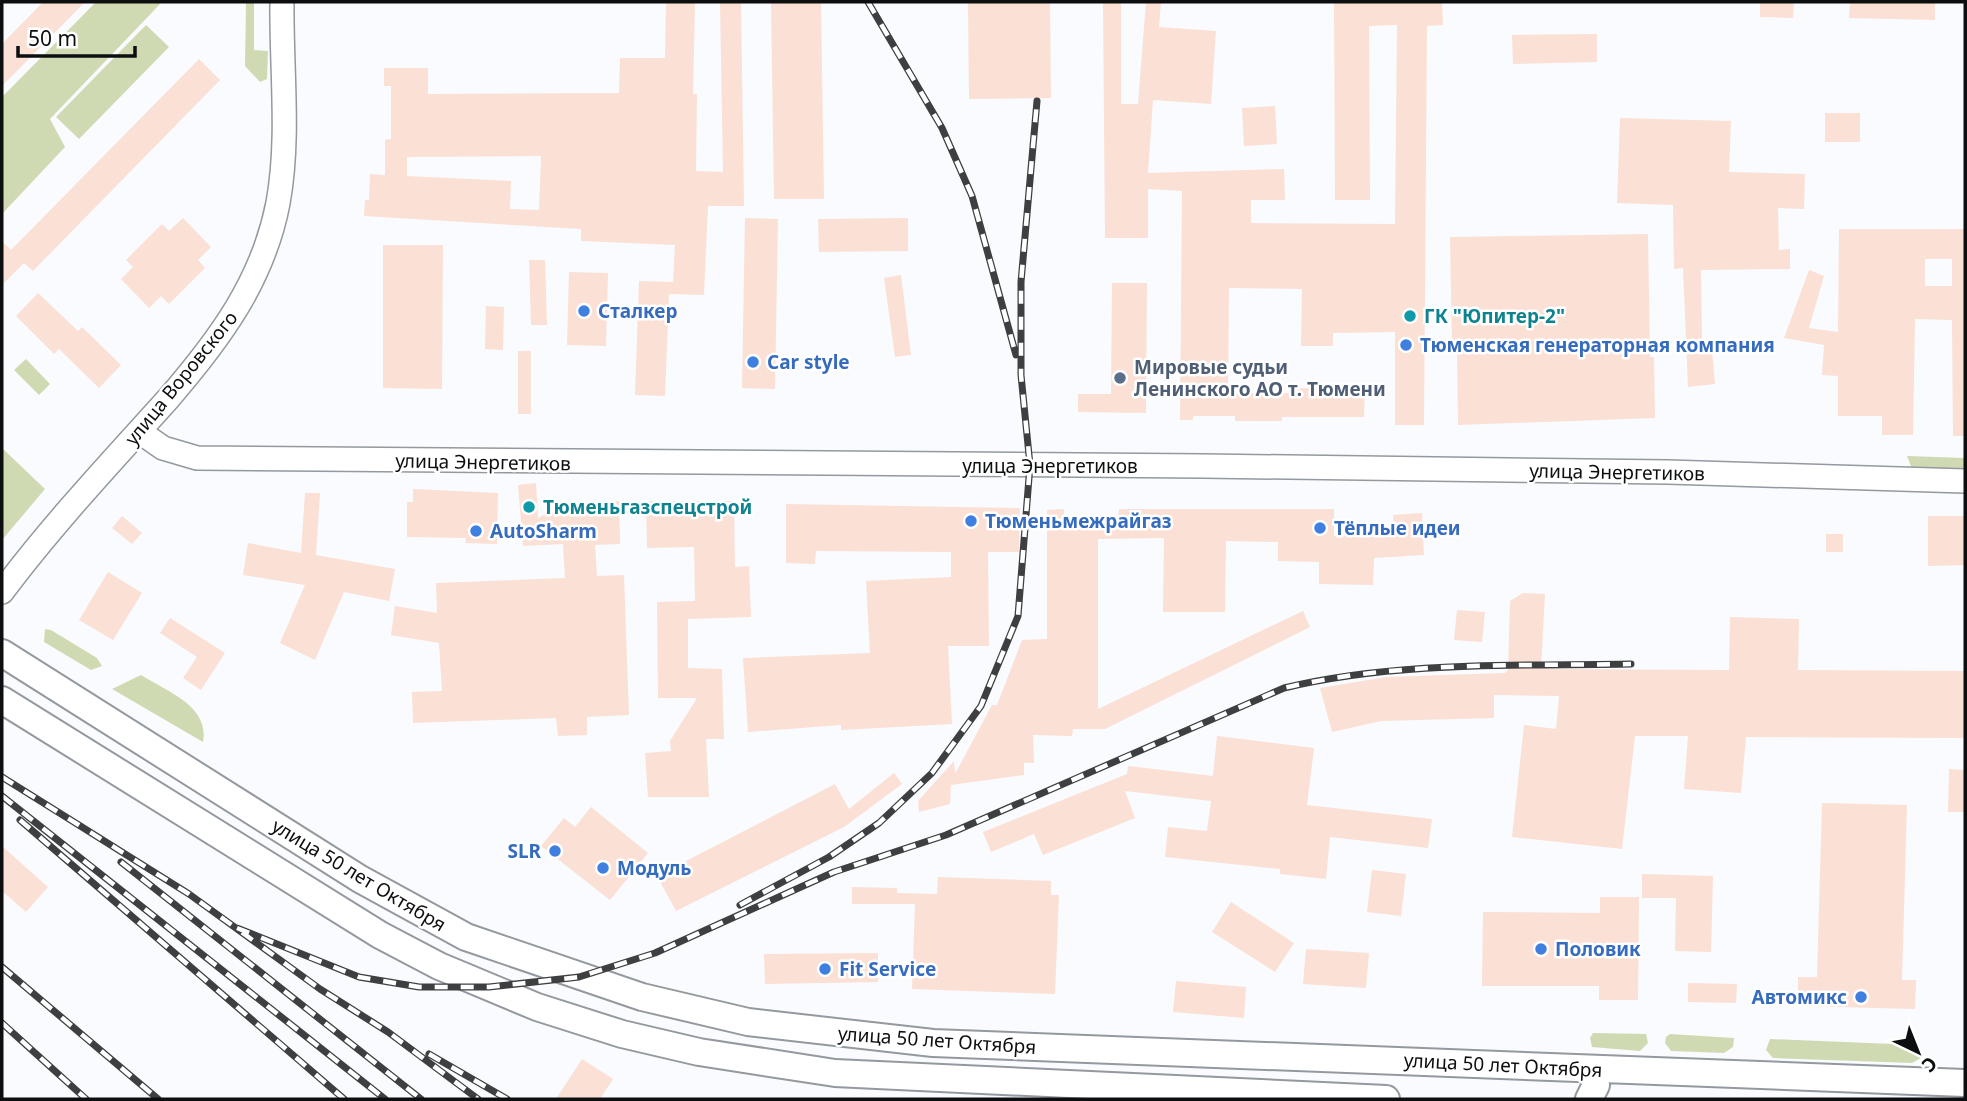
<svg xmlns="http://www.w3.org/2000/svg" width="1967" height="1101" font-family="'Noto Sans',sans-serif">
	<rect width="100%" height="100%" fill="#f9fbfe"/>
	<!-- green -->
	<path fill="#d0dab2" d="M96 2H162L50 119 65 147 2 214V97Z
		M246 2H254V50L268 51 267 79 260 82 245 66Z
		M146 25 169 47 79 139 56 117Z
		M26 359 50 384 39 395 14 370Z
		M2 448 45 489 2 540Z
		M1907 456 1965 458V472L1913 471Z
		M45 629 51 630 97 658 102 666 91 670 44 642Z
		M141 675C166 691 210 706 203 742L112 689Z
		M1593 1033 1646 1034 1648 1043 1640 1051 1592 1047 1590 1038Z
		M1670 1034 1734 1038 1733 1047 1724 1053 1671 1051 1665 1043 1666 1037Z
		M1770 1039 1917 1045 1922 1052 1921 1058 1912 1063 1773 1058 1766 1050Z"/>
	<!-- building -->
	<path fill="#fbe0d5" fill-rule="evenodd" d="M43 2H85L2 86V44Z
		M666 2H695L693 94H697L696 171 723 172 720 2H741L744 206H708L704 295 669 294 665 396 635 395 639 281 673 282 675 245 581 241V229L364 216 365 200H369L370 174 385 175V140L391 139V86H384V68H428V94L619 93 620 58H665ZM541 156 539 210 510 209 511 181 407 176V157Z
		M771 2H821L824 199H774Z
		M968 2H1050L1051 98 969 99Z
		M1103 2H1121V104H1138L1146 2H1161L1159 27 1216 31 1211 104 1153 100 1148 173 1284 169 1285 200H1251V223L1395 224 1397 25 1369 26 1370 200H1335L1334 2H1442L1443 25 1427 26 1424 425H1395V332L1333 333V346H1301L1302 289 1229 288 1228 393H1289V388H1365L1364 417H1282V421H1235V416H1193V420H1180L1182 191 1148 189V238H1105Z
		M1760 2H1794L1793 18 1760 17Z
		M1850 2H1935V20L1849 18Z
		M1597 34V62L1513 64 1512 35Z
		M199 59 220 80 33 271 24 263 2 285V241L11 250Z
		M1275 106 1277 144 1244 146 1242 108Z
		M1825 113H1860V142H1825Z
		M1620 118 1731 121 1729 172 1805 174 1804 209 1778 208 1779 250 1790 249V269L1701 270 1702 340 1711 339 1715 384 1688 387 1683 268 1674 269 1673 205 1617 203Z
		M183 218 211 247 198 260 205 268 169 304 161 296 149 308 121 279 133 267 126 260 162 224 169 231Z
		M745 218 778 219 775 389 742 388Z
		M908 218V251L819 252 818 219Z
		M1839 229H1965V436H1953L1952 320 1915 319 1913 435H1882V416H1838V376L1822 375 1824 345 1784 338 1809 270 1824 276 1809 328 1838 332ZM1925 259H1952V286H1925Z
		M1648 234 1650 357H1654L1655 418 1458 425 1457 346H1452L1450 237Z
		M383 245H443L442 389 383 388Z
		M529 260H545L547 325H531Z
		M569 272 608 273 606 346 567 345Z
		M901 275 911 355 895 357 884 278Z
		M1112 283H1147L1146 413 1078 412V394H1111Z
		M38 293 78 331 82 327 121 365 99 388 59 349 54 354 16 316Z
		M486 306 504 307 503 350 485 349Z
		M518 351H531V414H518Z
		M536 483 538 518 567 502 619 501 620 544 595 545 597 576 624 575 629 715 587 717V735L558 736 556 718 413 723 412 692 442 691 439 643 391 635 395 606 437 613 436 583 565 578 563 544 523 546 518 485Z
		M413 489 498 493 497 544 465 543 466 538 407 537V502H413Z
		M305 493H320L316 555 395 569 389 601 344 592 315 660 280 643 305 585 243 575 248 543 301 553Z
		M646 501H734L735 567 749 566 751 617 688 619V668L722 669 724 739H706L709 797H648L645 753 671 751 670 741 697 698H658L657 602 695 601 694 547 647 548Z
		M786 504 1020 508 1019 552H988L989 646H948L952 724 841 730V725L748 732 743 658 870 653 866 581 951 577V552L816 551 815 564 786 563Z
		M1064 509V523H1118L1119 509H1334V536H1394L1393 515 1422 513 1424 555 1374 558 1373 585 1319 584V562L1278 561V542L1226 541 1225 612H1163L1164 538 1098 539V709L1303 611 1310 627 1105 729H1073L1072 736 1033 735 1034 763H1024V775L951 785 950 804 919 812 918 801 954 761 955 774 992 705H997L1022 640 1047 639V510Z
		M122 516 142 533 132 544 112 528Z
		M1928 516H1965V565L1928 566Z
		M1826 534H1843V552H1826Z
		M108 572 142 593 113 640 79 620Z
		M1523 593 1545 594 1541 669 1729 670 1730 617 1799 619 1798 670 1965 671V738L1746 737 1741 793 1684 789 1688 736H1635L1622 849 1512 837 1524 725 1556 729 1559 696 1494 695V718L1381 721 1332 732 1320 688 1386 677 1505 673 1508 670 1510 601Z
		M1457 610 1485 612 1482 642 1454 640Z
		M170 618 225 653 201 690 183 678 197 657 160 633Z
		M1217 736 1314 748 1307 805 1432 819 1428 848 1330 837 1326 879 1280 874V869L1165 857 1168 827 1207 831 1211 801 1125 791 1135 818 1043 855 1034 834 991 852 983 832 1127 774 1128 766 1213 776Z
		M1949 769 1965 770V812H1948Z
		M894 773 902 784 844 827 676 911 657 876 835 784 849 809Z
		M1822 803 1907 805 1902 980H1916L1915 1009 1798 1006V977H1817Z
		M591 807 648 853 610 900 541 846 564 818 575 827Z
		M2 846 48 887 26 912 2 891Z
		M1372 870 1406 874 1401 916 1367 912Z
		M1642 874 1713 876 1711 952 1675 951 1676 898H1642Z
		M938 877 1051 881V895H1059L1055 994 912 989 915 904H852V887L897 888V893L937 894Z
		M1600 897H1639L1638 1000H1599V986H1482L1483 912 1600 913Z
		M1231 902 1294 943 1275 972 1212 932Z
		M1306 949 1369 953 1366 988 1303 984Z
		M878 953V982L765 984 764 954Z
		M1176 981 1246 987 1244 1018 1173 1012Z
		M1688 983 1737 984 1736 1003 1688 1002Z
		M582 1059 613 1079 600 1099H556Z"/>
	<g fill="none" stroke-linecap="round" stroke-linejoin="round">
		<!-- tertiary casing -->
		<g stroke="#93999f" stroke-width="26">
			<path id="tertiary" d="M140 432 163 448 197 458 1203 466 1668 472 1965 481
				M2 592C51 526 113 460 168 399 219 340 263 281 278 203 290 137 281 68 282 2"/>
		</g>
		<!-- secondary casing -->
		<g stroke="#93999f" stroke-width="30">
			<path id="secondary" d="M2 653 360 879 466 937 642 997 748 1022 933 1043 1965 1083
				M2 700 380 935 439 966 537 1007 622 1034 699 1052 835 1073 1386 1099
				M1589 1099 1596 1085 1590 1069"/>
		</g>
		<!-- tertiary -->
		<use href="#tertiary" stroke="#fff" stroke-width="23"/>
		<!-- secondary -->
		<use href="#secondary" stroke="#fff" stroke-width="26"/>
		<!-- rail casing -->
		<g stroke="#3d3f41" stroke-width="7">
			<path id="rail" d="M868 2 942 128 972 196 1016 355
				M2 777 189 894 320 989 388 1032 478 1099
				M2 796 385 1099
				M20 820 344 1099
				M121 862 421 1099
				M740 905 829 857 879 823 932 773 981 706 1018 616 1030 465 1021 375V282L1037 101
				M237 928 359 977 419 987H489L579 977 655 953 834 872 946 835 1284 688C1396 661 1516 666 1631 664
				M2 967 158 1099
				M2 1023 86 1099
				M429 1054 507 1099"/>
		</g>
		<!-- rail -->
		<use href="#rail" stroke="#fff" stroke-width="4.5" stroke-dasharray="13" stroke-linecap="butt"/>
	</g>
	<!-- markers -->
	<g fill="#3f7fe0" stroke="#fff" stroke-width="2.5">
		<circle cx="584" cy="311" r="7"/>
		<circle cx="1406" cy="345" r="7"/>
		<circle cx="753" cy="362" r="7"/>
		<circle cx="971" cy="521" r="7"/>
		<circle cx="1320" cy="528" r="7"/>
		<circle cx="476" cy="531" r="7"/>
		<circle cx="555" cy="851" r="7"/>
		<circle cx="603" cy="868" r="7"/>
		<circle cx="1541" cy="949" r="7"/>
		<circle cx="825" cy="969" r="7"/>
		<circle cx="1861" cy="997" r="7"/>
	</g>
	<g fill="#0f9aa8" stroke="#fff" stroke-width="2.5">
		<circle cx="1410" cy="316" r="7"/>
		<circle cx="529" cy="507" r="7"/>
	</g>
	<circle fill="#5c6f8a" stroke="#fff" stroke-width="2.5" cx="1120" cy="378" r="7"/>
	<g text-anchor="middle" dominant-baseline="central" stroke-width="5" stroke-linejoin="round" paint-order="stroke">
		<!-- shop labels -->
		<g font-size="19" font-weight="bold" fill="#366cbe" stroke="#fff" text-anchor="start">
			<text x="598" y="311">Сталкер</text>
			<text x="1420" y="345">Тюменская генераторная компания</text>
			<text x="767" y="362">Car style</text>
			<text x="985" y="521">Тюменьмежрайгаз</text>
			<text x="1334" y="528">Тёплые идеи</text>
			<text x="490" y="531">AutoSharm</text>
			<text x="541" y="851" text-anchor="end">SLR</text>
			<text x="617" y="868">Модуль</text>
			<text x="1555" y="949">Половик</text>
			<text x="839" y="969">Fit Service</text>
			<text x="1847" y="997" text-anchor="end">Автомикс</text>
		</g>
		<!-- culture labels -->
		<g font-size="19" font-weight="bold" fill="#0d838f" stroke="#fff" text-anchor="start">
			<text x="1424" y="316">ГК "Юпитер-2"</text>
			<text x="543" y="507">Тюменьгазспецстрой</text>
		</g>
		<!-- service labels -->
		<g font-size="19" font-weight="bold" fill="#4e5e75" stroke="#fff" text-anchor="start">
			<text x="1134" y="367">Мировые судьи<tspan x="1134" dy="22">Ленинского АО т. Тюмени</tspan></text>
		</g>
		<!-- street labels -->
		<g font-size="19" fill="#0c0e10" stroke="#fff">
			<text transform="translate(181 378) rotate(-51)">улица Воровского</text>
			<text transform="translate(483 462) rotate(1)">улица Энергетиков</text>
			<text x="1050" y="466">улица Энергетиков</text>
			<text transform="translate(1617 472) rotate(1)">улица Энергетиков</text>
			<text transform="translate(359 875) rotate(31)">улица 50 лет Октября</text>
			<text transform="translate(937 1040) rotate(4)">улица 50 лет Октября</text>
			<text transform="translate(1503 1065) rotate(3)">улица 50 лет Октября</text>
		</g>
	</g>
	<!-- border -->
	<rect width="1967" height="1101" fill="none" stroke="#0c0e10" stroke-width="7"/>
	<!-- north arrow -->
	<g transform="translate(1918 1052) rotate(137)" stroke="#ffffff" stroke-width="5" paint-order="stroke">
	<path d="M0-5L12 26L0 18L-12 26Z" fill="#0c0e10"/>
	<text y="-10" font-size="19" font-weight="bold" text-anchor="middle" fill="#0c0e10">С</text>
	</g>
	<!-- scale -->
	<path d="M18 46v10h117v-10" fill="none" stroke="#0c0e10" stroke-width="3.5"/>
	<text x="28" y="46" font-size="21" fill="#0c0e10" stroke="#ffffff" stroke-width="5" paint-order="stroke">50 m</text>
</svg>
